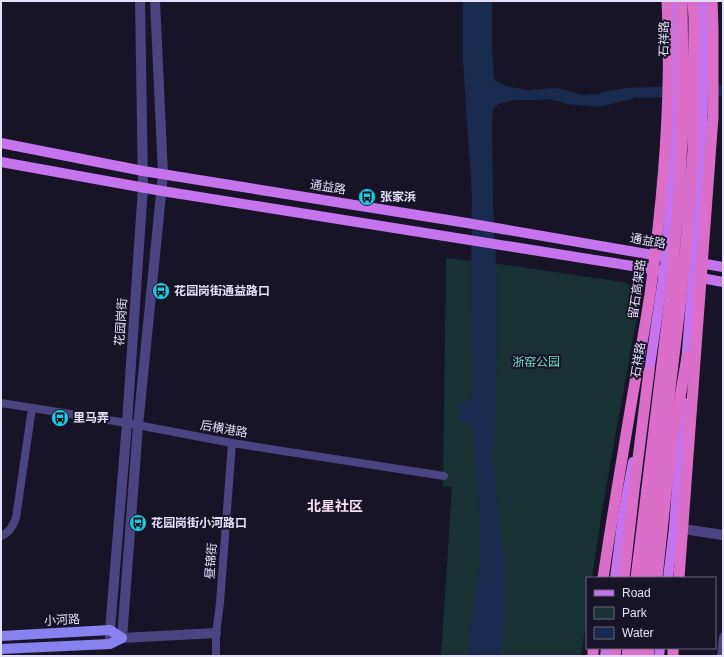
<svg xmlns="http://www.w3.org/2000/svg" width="724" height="657" font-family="Arial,'Noto Sans SC',sans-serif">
	<rect width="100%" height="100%" fill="#181428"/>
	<!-- green -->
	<path fill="#183132" d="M446 258 506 265 623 282C637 287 638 291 639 305L602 510 592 578H587V617L581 656H441L452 487 443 486Z"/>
	<!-- water -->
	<path fill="#182a4d" d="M463 1H492V49L494 80 506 86 527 90 557 88 583 95 596 94 613 90 626 88 723 85V96L635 98 599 107 567 104 551 99 535 100H514L498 104 493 109 492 125 493 203 497 285 496 414 493 456 501 540 505 559V595L503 640 499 656H468L471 624 480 564V520L477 478 473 430 470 425 459 420V405L470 399 473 389 471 280 472 197 463 61Z"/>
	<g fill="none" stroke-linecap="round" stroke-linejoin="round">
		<!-- minor -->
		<path stroke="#4a4581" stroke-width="8" d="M1 403 127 423 232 443 444 476
			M1 536C10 532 12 527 16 518L32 408
			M216 656V633L220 603 232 443
			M721 656 723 637"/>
		<!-- tertiary -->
		<path stroke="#4a4581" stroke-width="10" d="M155 1 163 174 138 426 122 638 216 633
			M676 528 723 535
			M110 644V630L127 423 143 187 140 1"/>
		<!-- secondary -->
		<path stroke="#8a81f0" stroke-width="10" d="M1 636 110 630 122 638
			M1 649 110 644 122 638"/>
		<!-- primary -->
		<path stroke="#c673ee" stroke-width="10" d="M1 143 143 171 467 223 723 267
			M1 162 162 191 664 271 723 282
			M686 364C693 270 703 175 703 80 704 53 704 27 702 1
			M648 379 666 258 673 169 677 18 676 1
			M615 578 623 515 633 462
			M668 578 674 528 683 402
			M605 656 606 648
			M659 656 660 648"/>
		<!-- trunk -->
		<path stroke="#da6ec8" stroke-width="11" d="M624 578 634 490 649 371
			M657 578 670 455 687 357
			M593 656V648
			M615 656 616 648
			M627 656 628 648
			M638 656 639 648
			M648 656 649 648
			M673 656V648"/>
		<!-- trunk-bridge -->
		<path stroke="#da6ec8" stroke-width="11" d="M603 578C612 516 623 454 633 393 639 360 645 327 650 294 663 197 672 99 667 1
			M636 578 670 299 679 196 682 141 683 79 682 1
			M647 578 681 298 687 233 693 150 694 19 693 1
			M679 578 713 117V29L712 1"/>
	</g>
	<!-- icons -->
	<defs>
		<g id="bus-disc" transform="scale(0.9)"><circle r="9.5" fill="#22c7e4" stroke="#181428"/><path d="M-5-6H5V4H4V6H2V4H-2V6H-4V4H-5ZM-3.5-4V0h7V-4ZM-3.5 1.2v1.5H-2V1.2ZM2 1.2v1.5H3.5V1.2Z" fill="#111"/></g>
	</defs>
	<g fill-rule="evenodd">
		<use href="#bus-disc" x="367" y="197"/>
		<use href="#bus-disc" x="161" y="291"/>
		<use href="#bus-disc" x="60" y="418"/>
		<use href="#bus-disc" x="138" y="523"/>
	</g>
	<g text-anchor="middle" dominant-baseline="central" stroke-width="4" stroke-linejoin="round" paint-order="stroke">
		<!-- street labels -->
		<g font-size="12" fill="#e4dffb" stroke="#181428">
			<text transform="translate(664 39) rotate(-89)">石祥路</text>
			<text transform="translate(328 187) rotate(9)">通益路</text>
			<text transform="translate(648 241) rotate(10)">通益路</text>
			<text transform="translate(637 289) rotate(-82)">留石高架路</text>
			<text transform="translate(121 322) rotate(-86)">花园岗街</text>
			<text transform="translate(638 360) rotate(-81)">石祥路</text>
			<text transform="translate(224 429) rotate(10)">后横港路</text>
			<text transform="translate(211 561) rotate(-86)">昼锦街</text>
			<text transform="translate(62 620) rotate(-3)">小河路</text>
		</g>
		<!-- poi labels -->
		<g font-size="12" font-weight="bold" fill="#e4dffb" stroke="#181428" text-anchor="start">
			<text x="380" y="197">张家浜</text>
			<text x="174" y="291">花园岗街通益路口</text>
			<text x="73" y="418">里马弄</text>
			<text x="151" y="523">花园岗街小河路口</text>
		</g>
		<!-- park labels -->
		<g font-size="12" fill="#72d4c0" stroke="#181428">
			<text x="536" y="362">浙窑公园</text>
		</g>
		<!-- quarter labels -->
		<g font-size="14" font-weight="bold" fill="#fbe1f0" stroke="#181428">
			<text x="335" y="506">北星社区</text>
		</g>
	</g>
	<!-- border -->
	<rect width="724" height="657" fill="none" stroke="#e4dffb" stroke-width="4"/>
	<!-- legend -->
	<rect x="586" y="577" width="130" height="72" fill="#181428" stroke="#6a657c"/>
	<rect x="594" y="590" width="20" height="6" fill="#c673ee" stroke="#6a657c"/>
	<text x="622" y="597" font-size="12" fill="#e4dffb">Road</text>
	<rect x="594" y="607" width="20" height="12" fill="#183132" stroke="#6a657c"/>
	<text x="622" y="617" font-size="12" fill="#e4dffb">Park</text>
	<rect x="594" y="627" width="20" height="12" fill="#182a4d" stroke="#6a657c"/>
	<text x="622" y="637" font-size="12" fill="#e4dffb">Water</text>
</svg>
